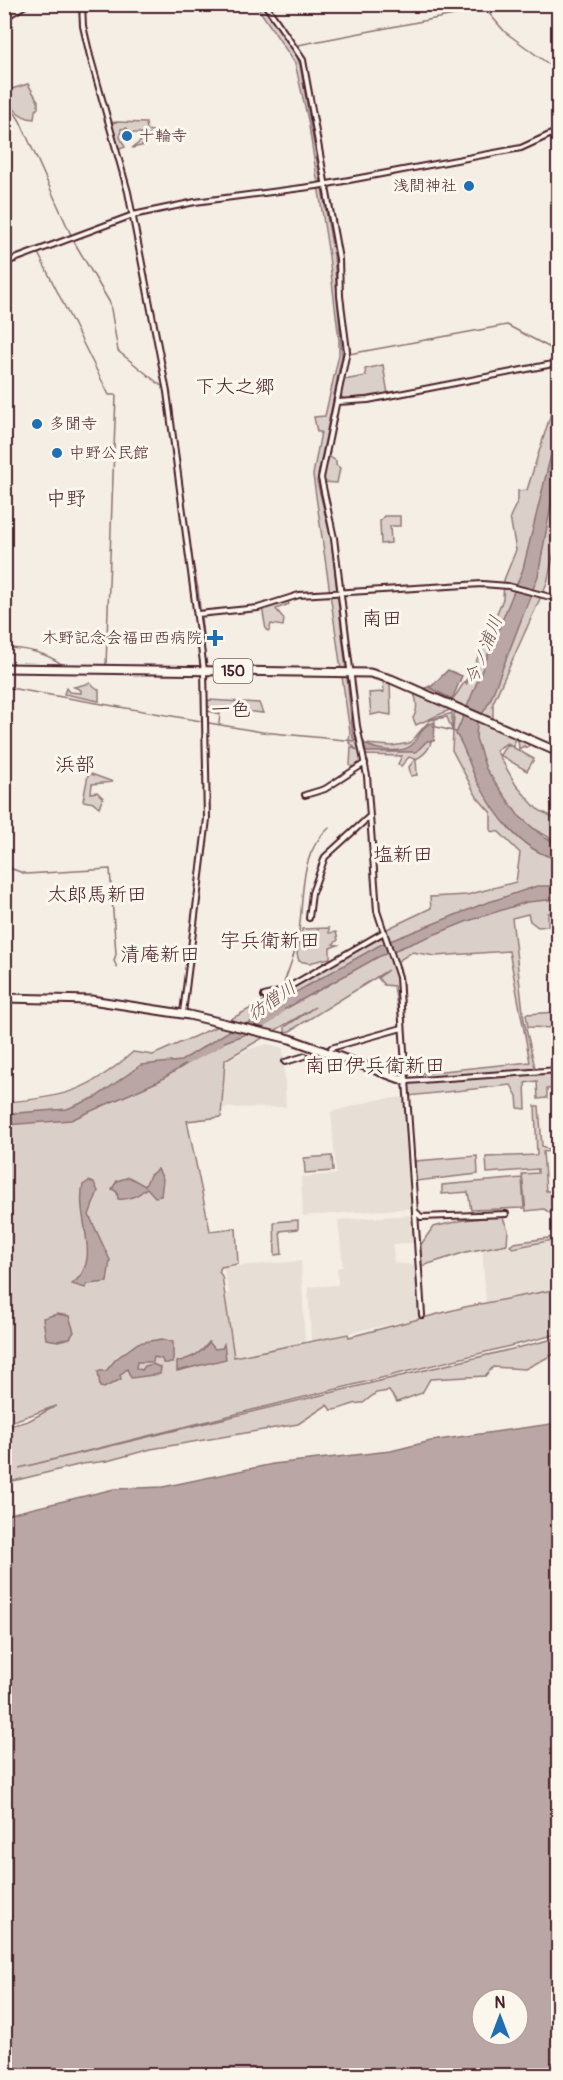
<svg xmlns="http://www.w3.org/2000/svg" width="563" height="2080" font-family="Pangolin,'Klee One',sans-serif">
	<rect width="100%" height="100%" fill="#f4eee4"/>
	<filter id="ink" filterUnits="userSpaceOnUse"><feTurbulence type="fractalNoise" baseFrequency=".0167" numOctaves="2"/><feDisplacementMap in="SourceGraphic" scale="12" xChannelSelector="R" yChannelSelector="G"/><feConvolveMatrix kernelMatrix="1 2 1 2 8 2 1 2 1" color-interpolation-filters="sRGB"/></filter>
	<g filter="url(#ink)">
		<!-- built -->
		<path fill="#e7dfd6" d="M267 1044 283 1048 286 1107 221 1108V1064L249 1049Z
			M405 1097 412 1208 303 1216 301 1177 336 1174 331 1112 375 1100Z
			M412 1215 414 1243 393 1244 394 1263 415 1265 420 1318 311 1341 308 1287 338 1285 337 1268 343 1267 338 1220Z
			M505 1217 508 1248 558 1239V1289L486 1304 480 1218Z
			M301 1261 305 1343 235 1357 229 1339 223 1294 229 1293 223 1267Z"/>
		<!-- green -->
		<path fill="#dbd0c9" stroke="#92787a" stroke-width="1.5" d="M256 5H265L303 58 339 263V296L347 345 327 450 330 452 328 458 330 457 336 461V465L340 468 337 483 323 482 358 731 365 744 392 746 410 743 430 720 452 713V730L447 717 435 719C431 738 434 750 416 759L417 775 411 776 409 767 415 759 409 757 401 766 398 764 402 756 362 755 363 763 355 767 350 766 351 747 357 750 349 742 350 732 313 475 321 432H317L314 417 325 416 339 355V340L329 256 308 120 295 63Z
			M28 84 38 101V108L35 111 34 119C19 118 9 106 5 91Z
			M116 122 146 123 147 130 157 132 145 137 146 145 132 148 140 142 141 133H129L127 128 121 129 120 137 125 147 117 150 111 123Z
			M383 365 388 394 344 399 340 395 344 380 366 376 365 369Z
			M558 391V535L547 583 493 703V726L530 743 527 748 524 746 519 749 518 740 514 739V747L507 743 496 750 516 785 537 809 558 820V843L535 829 558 859V912L548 913V926L538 927 530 921 528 914 512 918 524 1020 536 1072 558 1071V1088L547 1089V1098L538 1099 537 1081 525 1083 526 1109 518 1108 517 1096 511 1085 408 1096 405 1075 530 1062 509 951 435 956 412 952 398 961 403 980V1026H400L394 986 384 985 378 978 388 970 290 1031 285 1032V1027L315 1007 225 1060 221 1117 187 1121 210 1231 236 1228 238 1264 221 1267 219 1272 222 1276 234 1357 348 1334 349 1337 465 1307 558 1289V1334L19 1468 558 1338V1352L525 1369 493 1367 485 1376 430 1379 422 1393 397 1402 389 1391 376 1393 363 1403C350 1402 344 1410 331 1410L327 1405 298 1424 151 1449 107 1461 82 1464 5 1483V1427L28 1421 56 1406 5 1424V1102C62 1098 89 1091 133 1052L153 1055 220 1025 388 934 387 929 431 908 430 897 467 895 516 882 520 853 499 832 491 831V813L477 797 452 750 454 715 458 705 402 681 423 689 430 686 429 691 453 699 466 680V685L503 599 504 580 516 550 510 517 518 500V491L527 490Z
			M384 516H400V526H390L391 543 381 544 380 521Z
			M287 599 289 604 276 609 284 619 283 626 271 624 269 631 266 630 262 607Z
			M383 680 390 682 391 715 380 713 371 715 369 693 384 692Z
			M90 683 99 690V701L64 694 66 688 69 692 81 693V690L74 687Z
			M413 691 451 707 452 709 416 725 413 718C419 709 417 700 413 691Z
			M208 700 259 703 263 713 208 707Z
			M507 744 534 759 527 771 500 755Z
			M91 774 113 782 92 784 91 793 97 792 103 798 99 807 94 803 83 801 88 775Z
			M329 928V933L336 932 338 940 333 944 338 945 330 948V958L309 963 299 961 297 954 302 929Z
			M558 1012V1028L528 1027 526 1014Z
			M535 1106H539L542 1146 551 1151 543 1152 546 1191H558V1239L513 1248 510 1246 514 1243 554 1237V1225L558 1218 544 1209 526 1211 522 1174 538 1173V1169L487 1173 486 1157 537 1155Z
			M332 1156 333 1171 305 1173 304 1158Z
			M477 1156 478 1174 416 1181 415 1161Z
			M522 1178 524 1208 471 1210 468 1192 442 1194V1185Z
			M502 1216 508 1230 507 1244 466 1252 422 1266 418 1249 433 1227 464 1220Z
			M298 1220V1229L280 1231 282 1254 275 1255 274 1222Z"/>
		<!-- water -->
		<path fill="#baa7a5" stroke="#8d7174" stroke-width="1.5" fill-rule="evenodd" d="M558 426V476L553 494 538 576 490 701 477 723 476 738 486 769 518 815 545 838 558 843V859C520 851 495 814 477 781 469 766 466 748 456 734L523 569Z
			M448 670 462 676 452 699 430 688Z
			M347 678 359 739C368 750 400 755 412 745 421 737 421 723 435 723L434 741H427L416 752H365L353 738Z
			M537 886H558V899L527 902 468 921 378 957 280 1012 256 1030 217 1045 159 1081 71 1120 5 1125V1114L67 1109 96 1097 141 1065 181 1061 229 1031 260 1018 285 998 380 945 483 904Z
			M158 1169 163 1179 161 1196 155 1197 147 1188C140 1194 130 1201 118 1199L117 1192 112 1189 117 1181 129 1177 145 1186 150 1175Z
			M89 1181 94 1183 98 1191 89 1215 110 1260 107 1282 88 1284 85 1288 72 1284C104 1260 75 1219 83 1185Z
			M57 1314 69 1316 74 1332 70 1338 58 1341 46 1339 43 1318Z
			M162 1339 173 1342V1363H163L162 1359 154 1357 153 1362H137L136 1368 142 1370 145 1366 153 1364 161 1368 160 1374 131 1378 127 1369 120 1375 121 1379 104 1388 100 1387 98 1371H106L116 1359 138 1343Z
			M209 1342 215 1349 222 1348 224 1344 226 1359 177 1371V1362C191 1358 201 1354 209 1342Z
			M558 1423V2075H5V1515L114 1489 163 1487 273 1464 391 1451 431 1441ZM482 1999H518V2035H482Z"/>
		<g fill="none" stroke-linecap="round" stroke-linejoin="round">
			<!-- stream -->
			<path stroke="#8d7174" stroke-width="1.5" d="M260 4 287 40
				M481 4 505 32 558 71
				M298 45 485 9
				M295 51 300 65 334 256 342 355 317 481 331 539 346 669
				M4 96 20 121 71 235
				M73 240 110 303 118 351 164 388 172 441
				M38 253 109 395H116L106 665
				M349 354 507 325 558 352
				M190 548 198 589 206 665
				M4 648C26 648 45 652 63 665
				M70 666H192
				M4 687 201 721
				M208 711 220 714 219 723
				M209 723 262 732 355 741
				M433 726 456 732
				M4 866 26 874 110 869 116 954 114 961 117 967
				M277 991 283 986C288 970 296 953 298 937 305 900 297 855 329 828
				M275 1008V995"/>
			<!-- river -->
			<path stroke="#baa7a5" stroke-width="4.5" d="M255 1030 273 1019 282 1010
				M188 1062 222 1043"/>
			<!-- minor casing -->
			<g stroke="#4a1f2b" stroke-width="8">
				<path id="minor" d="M82 4 83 26 90 56 128 192 167 392 204 670 207 819 183 1013
					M265 4 303 60 339 259 340 296 347 351 321 478 334 538 357 726 367 776 377 911 399 977 422 1315
					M4 18 27 4
					M4 263 133 215 195 202 317 186 521 148 558 131
					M337 402 368 400 558 363
					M198 614 258 608 299 595 482 584 508 586 558 599
					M305 795 325 789 365 763
					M309 918 312 893 325 857 370 816
					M264 996 282 991 384 932
					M331 1048 402 1028
					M285 1062 305 1056
					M407 1081 558 1070
					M416 1212 421 1217 506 1214"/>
			</g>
			<!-- highway casing -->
			<g stroke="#4a1f2b" stroke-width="11">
				<path id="highway" d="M4 668 370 673 391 679 558 752
					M4 998 91 1000 189 1015 290 1039 406 1081"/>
			</g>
			<!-- minor -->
			<use href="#minor" stroke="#fbf7ec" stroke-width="4"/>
			<!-- highway -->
			<use href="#highway" stroke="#fbf7ec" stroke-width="7"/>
		</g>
	</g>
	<!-- markers -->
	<g fill="#1f6fb2" stroke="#fbf7ec" stroke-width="2">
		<circle cx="127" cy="136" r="6"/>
		<circle cx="469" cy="186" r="6"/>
		<circle cx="37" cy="424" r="6"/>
		<circle cx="57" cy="453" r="6"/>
		<path d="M212 629h6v6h6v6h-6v6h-6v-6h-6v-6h6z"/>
	</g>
	<g text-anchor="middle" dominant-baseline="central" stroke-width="6" stroke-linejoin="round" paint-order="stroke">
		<!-- shield labels -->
		<rect fill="#fbf7ec" stroke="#7f6065" stroke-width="1.5" x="213.5" y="659" width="39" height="24" rx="4.5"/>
		<g font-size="15" font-weight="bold" fill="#4a1f2b">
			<text x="233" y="671">150</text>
		</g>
		<!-- poi labels -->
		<g font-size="16" fill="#4a1f2b" stroke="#fbf7ec" text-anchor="start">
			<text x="139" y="136">十輪寺</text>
			<text x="457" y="186" text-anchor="end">浅間神社</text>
			<text x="49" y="424">多聞寺</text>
			<text x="69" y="453">中野公民館</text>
			<text x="202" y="638" text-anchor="end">木野記念会福田西病院</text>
		</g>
		<!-- water labels -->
		<g font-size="18" font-style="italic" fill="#714f56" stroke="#fbf7ec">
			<text transform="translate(484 650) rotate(-68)">今ノ浦川</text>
			<text transform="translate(272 1001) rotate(-34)">彷僧川</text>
		</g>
		<!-- quarter labels -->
		<g font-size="20" fill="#4a1f2b" stroke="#fbf7ec">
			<text x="235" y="386">下大之郷</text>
			<text x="66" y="498">中野</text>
			<text x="382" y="618">南田</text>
			<text x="231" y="709">一色</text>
			<text x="75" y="764">浜部</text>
			<text x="403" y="854">塩新田</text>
			<text x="97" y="894">太郎馬新田</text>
			<text x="270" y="940">宇兵衛新田</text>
			<text x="160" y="954">清庵新田</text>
			<text x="375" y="1065">南田伊兵衛新田</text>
		</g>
	</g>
	<!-- margin -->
	<rect width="563" height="2080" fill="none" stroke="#fbf7ec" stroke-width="24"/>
	<rect x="12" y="12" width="539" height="2056" fill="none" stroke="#4a1f2b" stroke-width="2" filter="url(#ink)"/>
	<!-- north arrow -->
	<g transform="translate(500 2017)"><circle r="28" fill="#fbf7ec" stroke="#b4a19f" stroke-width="1.5"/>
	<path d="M0-4.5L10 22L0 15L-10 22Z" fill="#1f6fb2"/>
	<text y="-9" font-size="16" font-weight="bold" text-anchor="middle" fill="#4a1f2b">N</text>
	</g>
</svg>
